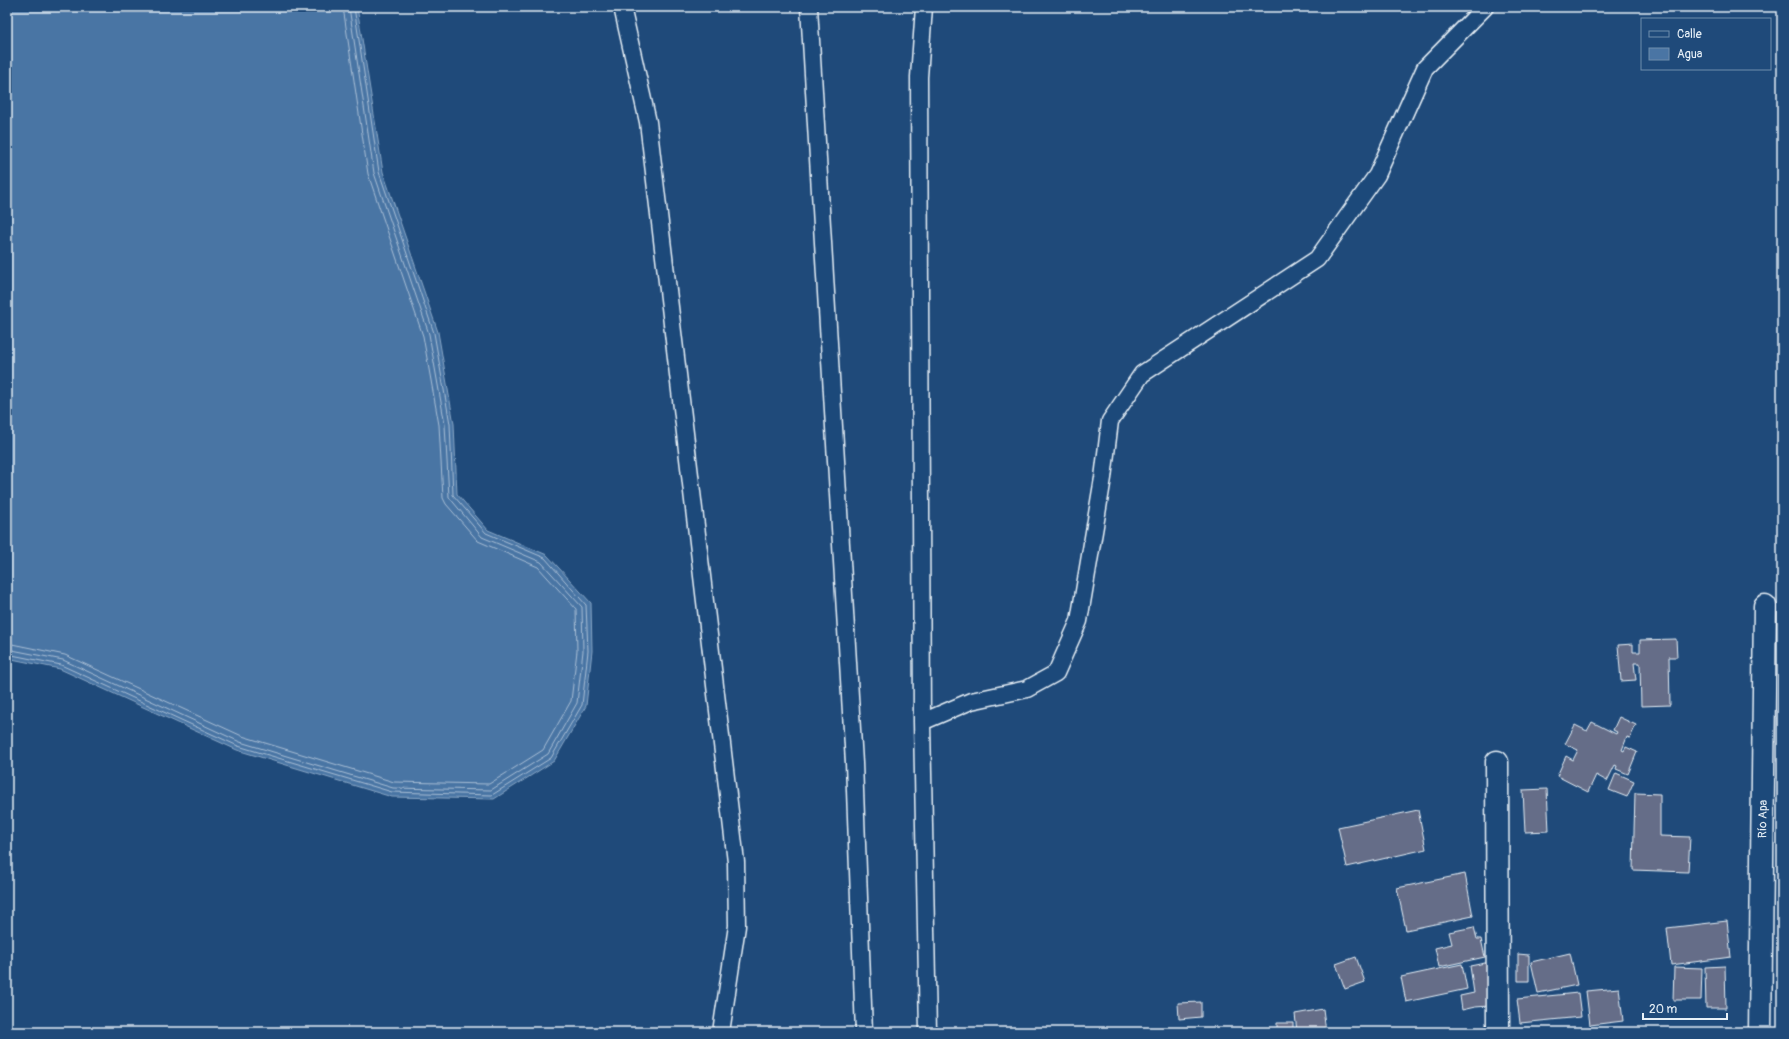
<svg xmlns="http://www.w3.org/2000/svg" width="1789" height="1039" font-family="Pangolin,sans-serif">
	<rect width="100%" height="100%" fill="#1f4a7a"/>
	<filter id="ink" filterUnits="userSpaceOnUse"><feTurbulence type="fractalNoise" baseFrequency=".025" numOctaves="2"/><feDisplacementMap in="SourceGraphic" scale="8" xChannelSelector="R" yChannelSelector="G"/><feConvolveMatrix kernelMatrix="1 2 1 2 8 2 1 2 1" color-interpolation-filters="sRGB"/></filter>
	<g filter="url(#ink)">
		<!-- water -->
		<path fill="#4a75a4" stroke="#89a7c6" d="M7 7H357L383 172 438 332 454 424 457 494 488 530 547 555 591 603 592 651 586 706 554 761 494 799 392 797 237 750 60 669 7 658Z"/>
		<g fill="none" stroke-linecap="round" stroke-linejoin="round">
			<!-- shore -->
			<path stroke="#a9bfd6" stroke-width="1" d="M7 643 65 655 242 736 394 782 489 784 543 750 571 701 577 651 576 609 538 567 478 541 446 504 443 498 439 425 423 336 368 174 343 7
				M7 649 63 660 240 742 393 788 491 790 548 754 577 703 583 651 582 607 541 562 482 537 449 497 445 425 429 334 374 173 349 7
				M7 654 61 665 238 746 392 792 492 795 551 758 582 705 588 651 586 605 545 558 486 533 453 495 450 424 434 333 379 172 354 7"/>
		</g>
		<!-- building -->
		<path fill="#656d88" stroke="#e8f1f8" d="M1676 639 1677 657H1669L1670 705 1641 706 1640 663H1634L1636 680 1621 681 1618 645 1633 644V652H1640V640Z
			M1619 717 1636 725 1630 738 1627 737 1622 750 1624 751 1626 747 1637 752 1628 774 1616 769 1617 766 1615 765 1607 781 1596 775 1588 792 1557 776 1566 756 1573 760 1578 750 1565 744 1575 725 1587 731 1592 722 1616 734 1617 732 1613 730Z
			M1616 773 1634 781 1627 797 1609 790Z
			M1547 789 1549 831 1525 832 1523 790Z
			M1635 793 1660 794V836L1690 837 1688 872 1633 870Z
			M1418 810 1426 849 1347 867 1338 827Z
			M1465 874 1473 916 1406 930 1397 888Z
			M1727 921 1731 957 1671 965 1667 928Z
			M1474 927 1477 939H1481L1485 957 1439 967 1435 948 1452 944 1449 932Z
			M1570 953 1577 985 1538 993 1531 962Z
			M1518 954 1529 955V981H1518Z
			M1356 957 1365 982 1345 989 1336 964Z
			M1490 962 1489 1006 1475 1007 1462 1010 1460 996 1474 993 1470 966Z
			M1462 964 1467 989 1406 1002 1401 977Z
			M1725 966 1726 1008H1706L1705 967Z
			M1674 967 1702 968 1701 1000H1673Z
			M1619 988 1623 1021 1590 1025 1586 991Z
			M1578 993 1581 1017 1520 1023 1517 999Z
			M1201 1002V1017L1179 1019 1178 1003Z
			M1323 1009 1326 1032H1297L1295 1014Z
			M1277 1023H1293V1032H1277Z
			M1589 1028 1590 1032H1569Z
			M1416 1030 1469 1032H1415Z"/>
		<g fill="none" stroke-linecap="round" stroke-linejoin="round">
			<!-- lane casing -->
			<g stroke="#e8f1f8" stroke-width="19">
				<path id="lane" d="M622 7 648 122 736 862 737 926 721 1032
					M809 7 854 763 864 1032
					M924 7 919 77 922 722 928 1032
					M922 722 971 701 1027 689 1056 673 1079 621 1103 478 1110 421 1142 374 1317 259 1377 175 1425 68 1485 7"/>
			</g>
			<!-- street casing -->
			<g stroke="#e8f1f8" stroke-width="25">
				<path id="street" d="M1497 762 1498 1032
					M1760 1032 1765 606"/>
			</g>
			<!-- lane -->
			<use href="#lane" stroke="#1f4a7a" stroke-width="16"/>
			<!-- street -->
			<use href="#street" stroke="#1f4a7a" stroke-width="22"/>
		</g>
	</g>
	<g text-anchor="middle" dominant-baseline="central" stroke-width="3" stroke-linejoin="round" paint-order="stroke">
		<!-- street labels -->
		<g font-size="12" fill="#e8f1f8" stroke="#1f4a7a">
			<text transform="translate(1763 819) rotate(-89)">Río Apa</text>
		</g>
	</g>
	<!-- margin -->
	<rect width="1789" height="1039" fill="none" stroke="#1f4a7a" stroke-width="24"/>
	<rect x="12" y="12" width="1765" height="1015" fill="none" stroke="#e8f1f8" stroke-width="1.5" filter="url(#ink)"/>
	<!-- legend -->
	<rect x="1641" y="18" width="130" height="52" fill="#1f4a7a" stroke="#6f8dac"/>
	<rect x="1649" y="31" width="20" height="6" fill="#1f4a7a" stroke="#6f8dac"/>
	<text x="1677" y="38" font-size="12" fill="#e8f1f8">Calle</text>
	<rect x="1649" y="48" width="20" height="12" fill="#4a75a4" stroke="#6f8dac"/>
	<text x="1677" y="58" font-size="12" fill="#e8f1f8">Agua</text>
	<!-- scale -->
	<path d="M1643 1013v6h84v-6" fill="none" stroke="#e8f1f8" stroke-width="2"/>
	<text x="1649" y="1013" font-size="12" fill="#e8f1f8" stroke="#1f4a7a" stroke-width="3" paint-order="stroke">20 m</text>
</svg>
